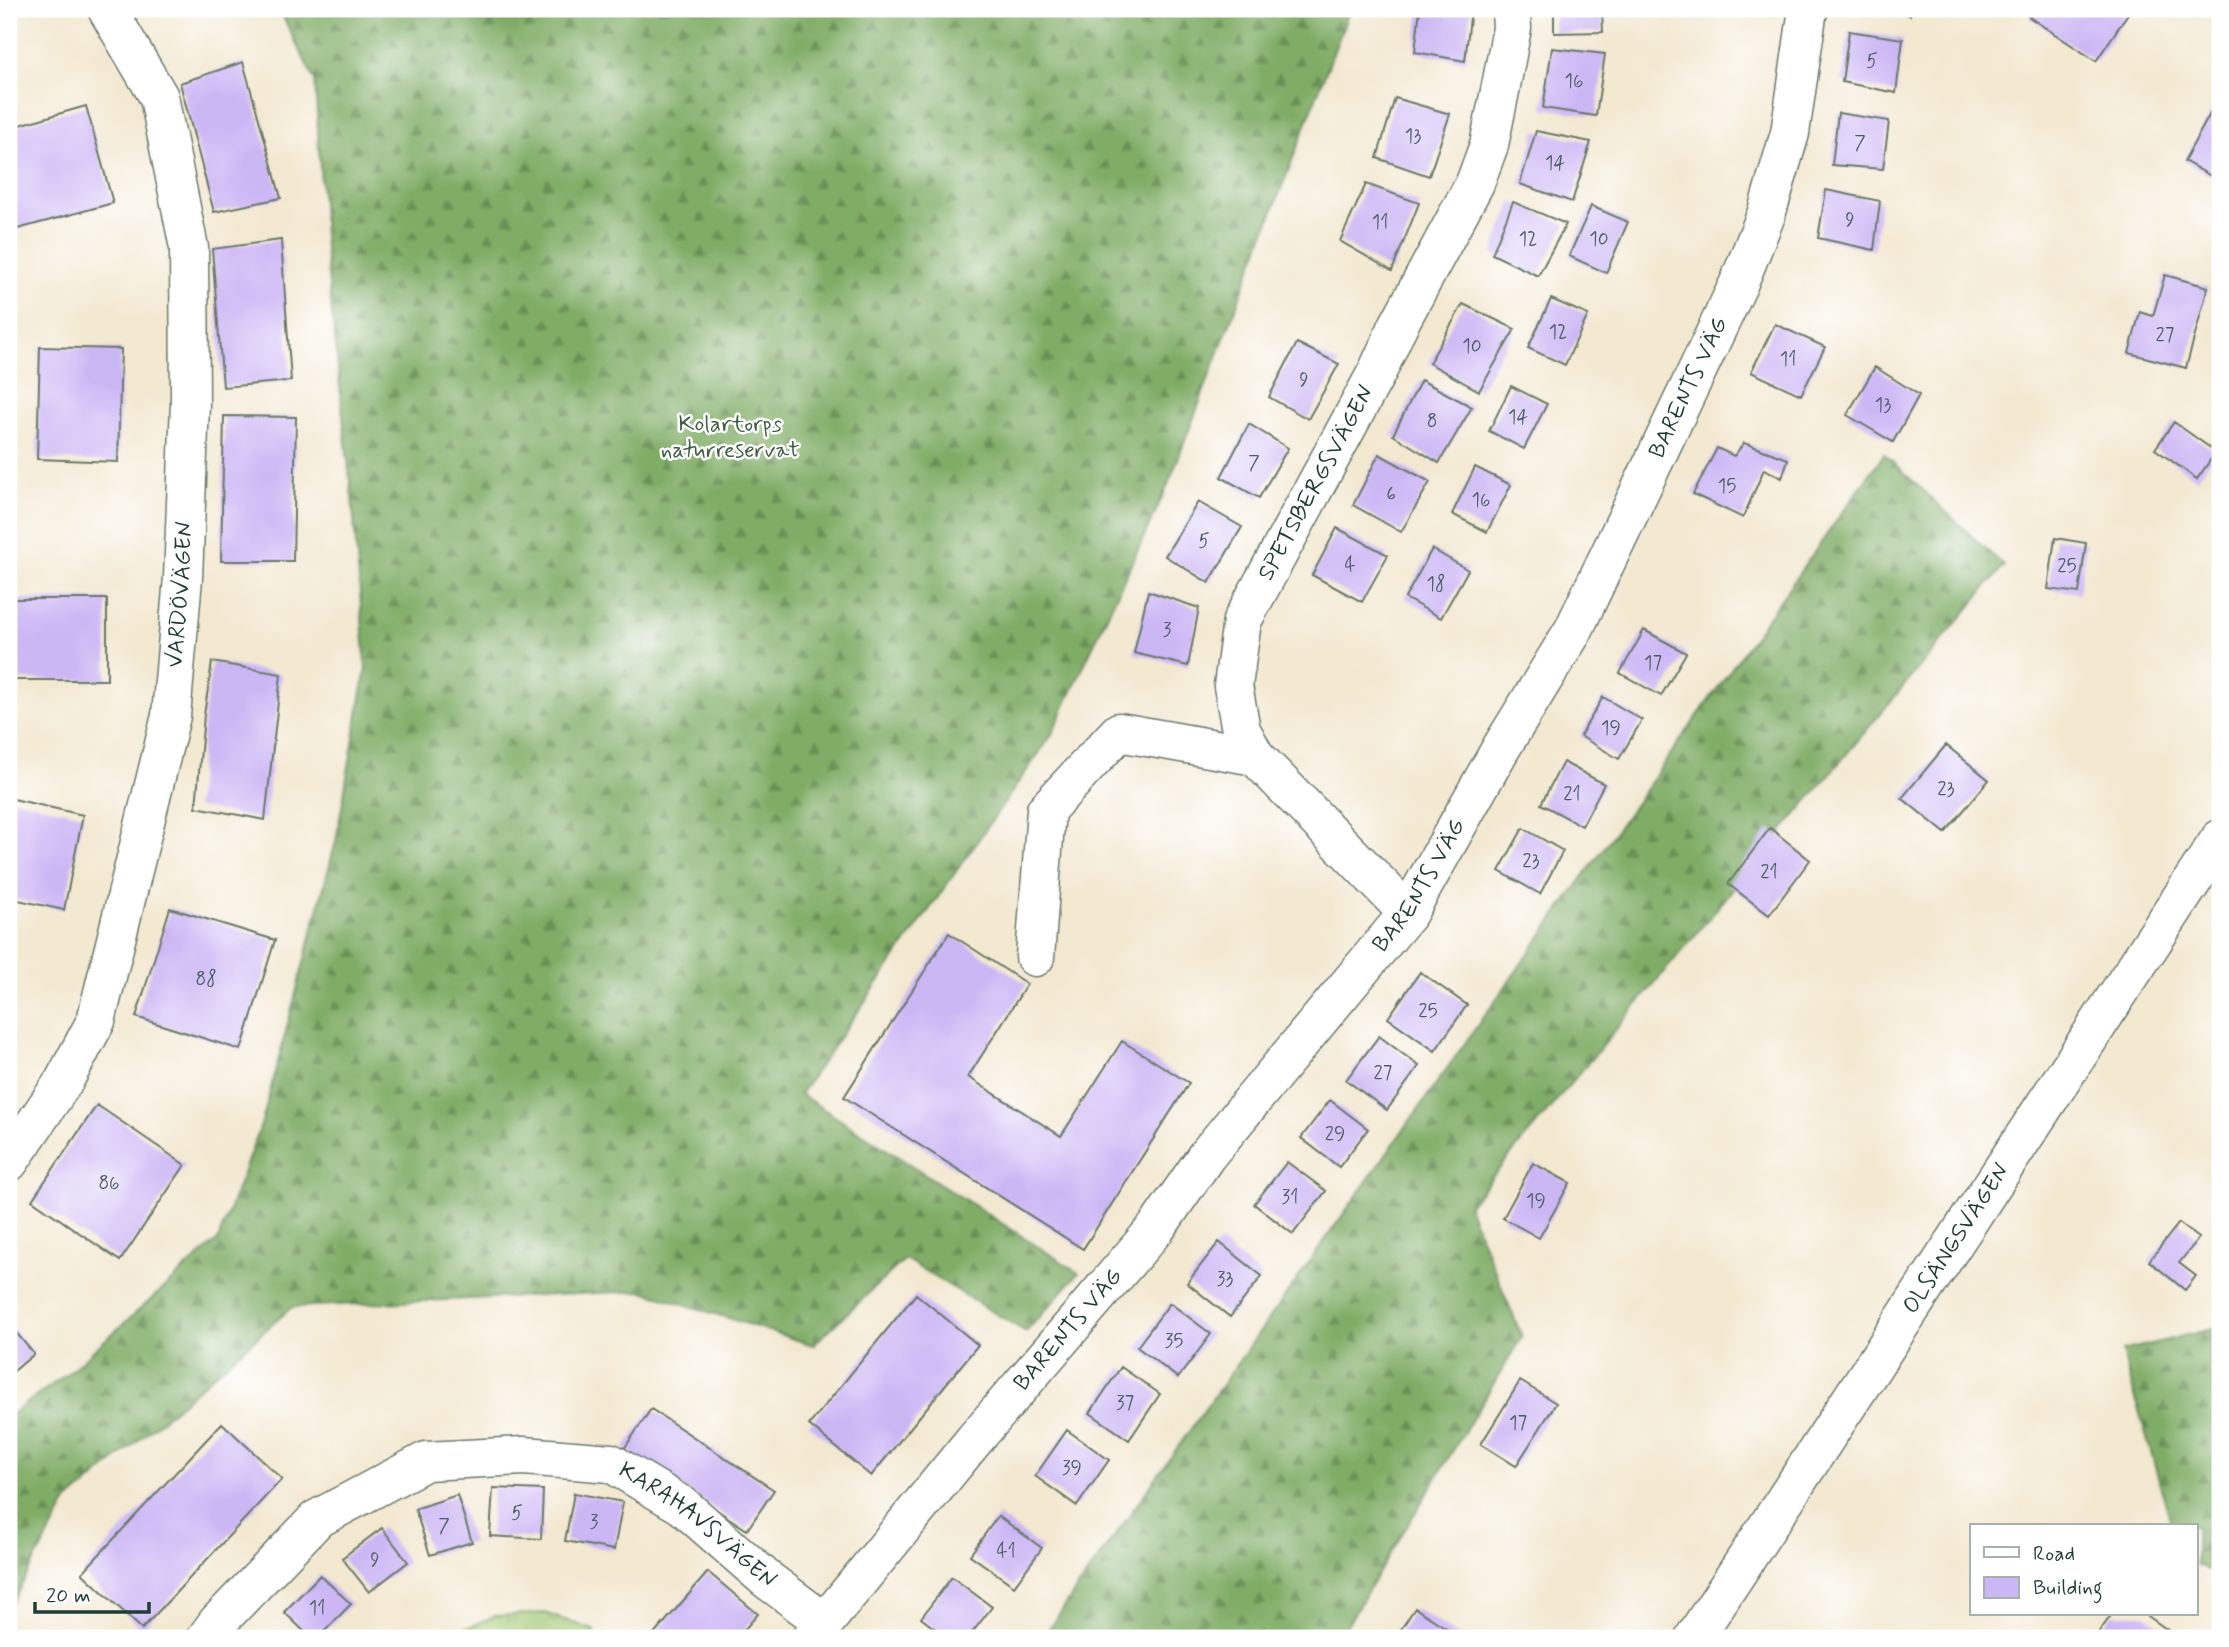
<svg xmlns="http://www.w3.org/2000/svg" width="2229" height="1647" font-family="Mynerve,sans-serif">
	<defs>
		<pattern id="grass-tufts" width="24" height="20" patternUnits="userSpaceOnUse" patternTransform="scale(1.75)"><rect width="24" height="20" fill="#a1c974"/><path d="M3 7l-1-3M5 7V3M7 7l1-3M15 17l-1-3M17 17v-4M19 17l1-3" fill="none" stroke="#83a460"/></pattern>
		<pattern id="forest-firs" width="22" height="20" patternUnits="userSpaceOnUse" patternTransform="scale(1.75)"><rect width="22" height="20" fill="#80ad66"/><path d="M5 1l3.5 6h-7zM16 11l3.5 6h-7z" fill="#688e55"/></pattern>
	</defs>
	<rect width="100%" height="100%" fill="#fff"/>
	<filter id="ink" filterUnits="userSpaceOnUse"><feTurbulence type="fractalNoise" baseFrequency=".0143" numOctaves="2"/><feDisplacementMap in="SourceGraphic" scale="14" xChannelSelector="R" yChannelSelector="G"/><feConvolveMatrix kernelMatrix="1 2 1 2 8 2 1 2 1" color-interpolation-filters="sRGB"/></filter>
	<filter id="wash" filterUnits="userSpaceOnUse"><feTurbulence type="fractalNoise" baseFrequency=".00686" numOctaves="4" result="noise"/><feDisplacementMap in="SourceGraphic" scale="28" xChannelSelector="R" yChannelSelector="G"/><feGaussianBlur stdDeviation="1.57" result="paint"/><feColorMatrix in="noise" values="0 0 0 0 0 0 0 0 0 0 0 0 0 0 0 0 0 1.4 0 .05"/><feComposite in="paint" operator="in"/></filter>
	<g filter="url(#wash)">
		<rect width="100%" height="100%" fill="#f3e8d0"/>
		<!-- grass -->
		<path fill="url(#grass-tufts)" stroke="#608354" stroke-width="2" d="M545 1613 596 1631 590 1638H443L495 1616Z"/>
		<!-- forest -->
		<path fill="url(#forest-firs)" stroke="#50754d" stroke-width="2" d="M279 9H1350L1168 485 1051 736 800 1094 1079 1273 1026 1332 905 1259 813 1345 643 1291 292 1307 67 1502 9 1608V1416L68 1373 218 1240 262 1122 336 841 366 668 353 508 324 239 315 81Z
			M1884 454 2004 566 1468 1206 1522 1337 1339 1638H1042Z
			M2220 1327V1577L2196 1564V1526H2172L2122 1351Z"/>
		<g id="blocks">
			<!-- building -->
			<path fill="#ccb7f5" d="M1420 9H1471L1465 61 1415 52Z
				M1554 9H1602L1603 32 1554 33Z
				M1886 9H1911L1910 15Z
				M2035 9H2131L2096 61 2029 17Z
				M1849 31 1903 39 1896 93 1842 82Z
				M1552 48 1605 54 1596 116 1543 108Z
				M243 62 281 198 214 212 180 83Z
				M1395 98 1450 114 1429 176 1377 158Z
				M2215 105 2220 108V181L2184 161Z
				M86 106 113 203 14 230 9 213V128Z
				M1838 113 1889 121 1883 169 1832 165Z
				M1536 131 1591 142 1572 202 1520 184Z
				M1366 184 1419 203 1392 271 1340 241Z
				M1826 190 1880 201 1874 250 1818 238Z
				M1513 202 1566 224 1538 276 1492 254Z
				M1591 206 1628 222 1606 273 1569 256Z
				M281 240 291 381 223 387 212 249Z
				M2165 275 2208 287 2186 368 2129 353 2140 312 2153 316Z
				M1551 299 1588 315 1565 365 1528 348Z
				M1463 304 1515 329 1479 391 1429 363Z
				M1775 324 1825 347 1801 395 1751 372Z
				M1297 343 1339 364 1308 419 1269 397Z
				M40 347 121 349 118 462 37 459Z
				M1875 367 1919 395 1893 442 1847 415Z
				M1421 380 1472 407 1439 463 1393 435Z
				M1511 386 1547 404 1524 449 1489 431Z
				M224 416 296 417 293 561H221Z
				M2174 422 2216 452 2197 479 2155 449Z
				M1249 424 1288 448 1259 498 1221 477Z
				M1744 443 1788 459 1782 478 1764 469 1743 518 1693 494 1717 448 1734 456Z
				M1379 454 1430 482 1401 532 1353 505Z
				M1475 467 1511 485 1487 532 1452 514Z
				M1198 502 1242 527 1209 583 1165 556Z
				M1337 528 1388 555 1362 602 1312 575Z
				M2055 538 2086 543 2079 593 2048 589Z
				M1432 549 1468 570 1441 618 1405 598Z
				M1148 591 1199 608 1188 666 1134 653Z
				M9 599H107V680H9Z
				M1644 630 1686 653 1661 696 1620 673Z
				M212 662 281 674 265 820 196 807 204 715Z
				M1603 697 1642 720 1619 759 1580 736Z
				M1946 745 1989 780 1945 833 1902 798Z
				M1563 762 1604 784 1582 826 1541 804Z
				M9 798 83 815 64 910 9 898Z
				M1523 828 1563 851 1540 894 1499 871Z
				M1770 828 1810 860 1769 915 1728 884Z
				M170 908 275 940 241 1050 136 1017Z
				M949 933 1027 984 968 1077 1061 1136 1122 1041 1189 1083 1083 1249 844 1097Z
				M1420 972 1467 1005 1435 1051 1388 1018Z
				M1379 1036 1419 1066 1387 1110 1346 1080Z
				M1330 1100 1368 1129 1339 1167 1301 1138Z
				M97 1105 185 1165 120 1261 32 1200Z
				M1287 1162 1326 1191 1293 1234 1254 1204Z
				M1533 1163 1570 1183 1539 1238 1503 1218Z
				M2179 1223 2199 1238 2179 1263 2196 1276 2185 1290 2149 1261Z
				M1219 1242 1262 1276 1230 1317 1187 1283Z
				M916 1294 978 1345 871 1476 809 1425Z
				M1170 1303 1211 1334 1178 1378 1137 1347Z
				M9 1324 34 1354 9 1375Z
				M1121 1367 1160 1394 1129 1440 1090 1413Z
				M1520 1381 1556 1403 1516 1466 1481 1444Z
				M651 1409 774 1490 747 1530 624 1449Z
				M222 1423 282 1479 142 1629 82 1573Z
				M1067 1430 1109 1460 1077 1506 1035 1476Z
				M493 1488 543 1490 541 1539 490 1536Z
				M574 1493 623 1502 614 1550 565 1541Z
				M457 1495 472 1542 430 1555 415 1509Z
				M998 1516 1042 1548 1014 1586 970 1555Z
				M382 1528 408 1562 369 1592 342 1558Z
				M708 1572 758 1614 737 1638H651Z
				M320 1575 351 1604 318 1638H311L284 1612Z
				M952 1577 992 1607 968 1638H947L921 1618Z
				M1415 1608 1462 1638H1395Z
				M2112 1614H2145L2179 1638H2095Z
				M2220 1626V1638H2209L2207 1634Z"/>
		</g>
	</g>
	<g filter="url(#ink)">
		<use href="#blocks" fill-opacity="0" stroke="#69796b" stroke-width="2"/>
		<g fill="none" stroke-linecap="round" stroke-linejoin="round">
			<!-- minor casing -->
			<g stroke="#69796b" stroke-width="41">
				<g id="minor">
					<path id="s1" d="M1408 913 1255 756 1241 730 1233 686 1242 621 1377 372 1398 326 1475 183 1489 145 1501 86 1512 28 1511 9"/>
					<path d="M1035 957 1046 810 1119 732 1255 756"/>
					<path id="s2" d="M9 1162 64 1081 96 1021 171 716 183 578 190 404 189 248 159 97 107 9"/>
					<path id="s3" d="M206 1638 217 1623 317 1519 426 1461 524 1456 611 1463 683 1506 765 1578 824 1622"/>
					<path id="s4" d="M812 1638 975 1439 1157 1227 1207 1155 1408 913 1501 748 1573 631 1738 285 1766 215 1790 133 1808 9"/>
					<path id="s5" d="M1694 1638 2220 839"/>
				</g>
			</g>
			<!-- minor -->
			<use href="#minor" stroke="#fff" stroke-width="38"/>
		</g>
	</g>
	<g text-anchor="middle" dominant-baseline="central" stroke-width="5" stroke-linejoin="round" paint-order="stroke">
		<!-- number labels -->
		<g font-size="19" fill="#4a5c64">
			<text x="1872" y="61">5</text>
			<text x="1574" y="81">16</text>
			<text x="1413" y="136">13</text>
			<text x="1860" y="143">7</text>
			<text x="1555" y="163">14</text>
			<text x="1850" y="220">9</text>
			<text x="1380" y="222">11</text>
			<text x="1528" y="239">12</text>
			<text x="1599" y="239">10</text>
			<text x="1558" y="332">12</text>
			<text x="2165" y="335">27</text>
			<text x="1472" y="346">10</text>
			<text x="1788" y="359">11</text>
			<text x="1304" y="380">9</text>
			<text x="1883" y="405">13</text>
			<text x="1518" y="417">14</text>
			<text x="1432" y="421">8</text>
			<text x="1254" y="463">7</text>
			<text x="1727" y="486">15</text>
			<text x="1391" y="494">6</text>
			<text x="1481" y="500">16</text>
			<text x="1204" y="541">5</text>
			<text x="1350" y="565">4</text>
			<text x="2067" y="566">25</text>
			<text x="1436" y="584">18</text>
			<text x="1167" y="630">3</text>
			<text x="1653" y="663">17</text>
			<text x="1611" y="728">19</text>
			<text x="1946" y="789">23</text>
			<text x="1572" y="794">21</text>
			<text x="1531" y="861">23</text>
			<text x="1769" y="872">21</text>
			<text x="206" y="979">88</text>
			<text x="1428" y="1011">25</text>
			<text x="1383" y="1073">27</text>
			<text x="1335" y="1134">29</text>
			<text x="109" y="1183">86</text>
			<text x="1290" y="1197">31</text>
			<text x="1536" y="1201">19</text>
			<text x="1225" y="1279">33</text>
			<text x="1174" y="1341">35</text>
			<text x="1125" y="1403">37</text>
			<text x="1518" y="1423">17</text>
			<text x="1072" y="1468">39</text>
			<text x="517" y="1513">5</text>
			<text x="594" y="1522">3</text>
			<text x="444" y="1526">7</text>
			<text x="1006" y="1551">41</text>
			<text x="375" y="1560">9</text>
			<text x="317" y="1608">11</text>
		</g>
		<!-- street labels -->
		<g font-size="23" fill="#1f3d34" stroke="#fff">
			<text stroke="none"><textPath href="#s4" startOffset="1535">BARENTS VÄG</textPath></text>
			<text stroke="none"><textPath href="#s1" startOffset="516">SPETSBERGSVÄGEN</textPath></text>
			<text stroke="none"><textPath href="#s2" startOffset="602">VARDÖVÄGEN</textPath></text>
			<text stroke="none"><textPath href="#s4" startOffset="968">BARENTS VÄG</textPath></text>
			<text stroke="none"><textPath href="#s5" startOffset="478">OLSÄNGSVÄGEN</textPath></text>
			<text stroke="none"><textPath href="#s4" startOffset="401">BARENTS VÄG</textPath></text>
			<text stroke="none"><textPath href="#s3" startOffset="579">KARAHAVSVÄGEN</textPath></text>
		</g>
		<!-- park labels -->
		<g font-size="23" fill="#406044" stroke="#fff">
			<text x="730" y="425">Kolartorps<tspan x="730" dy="26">naturreservat</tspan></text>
		</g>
	</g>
	<!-- margin -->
	<rect width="2229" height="1647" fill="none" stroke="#fff" stroke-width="35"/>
	<!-- legend -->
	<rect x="1970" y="1524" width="228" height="91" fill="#ffffff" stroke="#a5b1ae" stroke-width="2"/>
	<rect x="1984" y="1547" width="35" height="10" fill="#ffffff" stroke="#a5b1ae" stroke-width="2"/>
	<text x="2033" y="1560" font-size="21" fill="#1f3d34">Road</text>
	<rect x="1984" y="1577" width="35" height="21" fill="#ccb7f5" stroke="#a5b1ae" stroke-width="2"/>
	<text x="2033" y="1594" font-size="21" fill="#1f3d34">Building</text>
	<!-- scale -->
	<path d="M35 1602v10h114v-10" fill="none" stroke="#1f3d34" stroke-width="3.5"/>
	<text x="46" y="1602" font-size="21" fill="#1f3d34" stroke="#ffffff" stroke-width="5" paint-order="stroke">20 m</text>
</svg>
